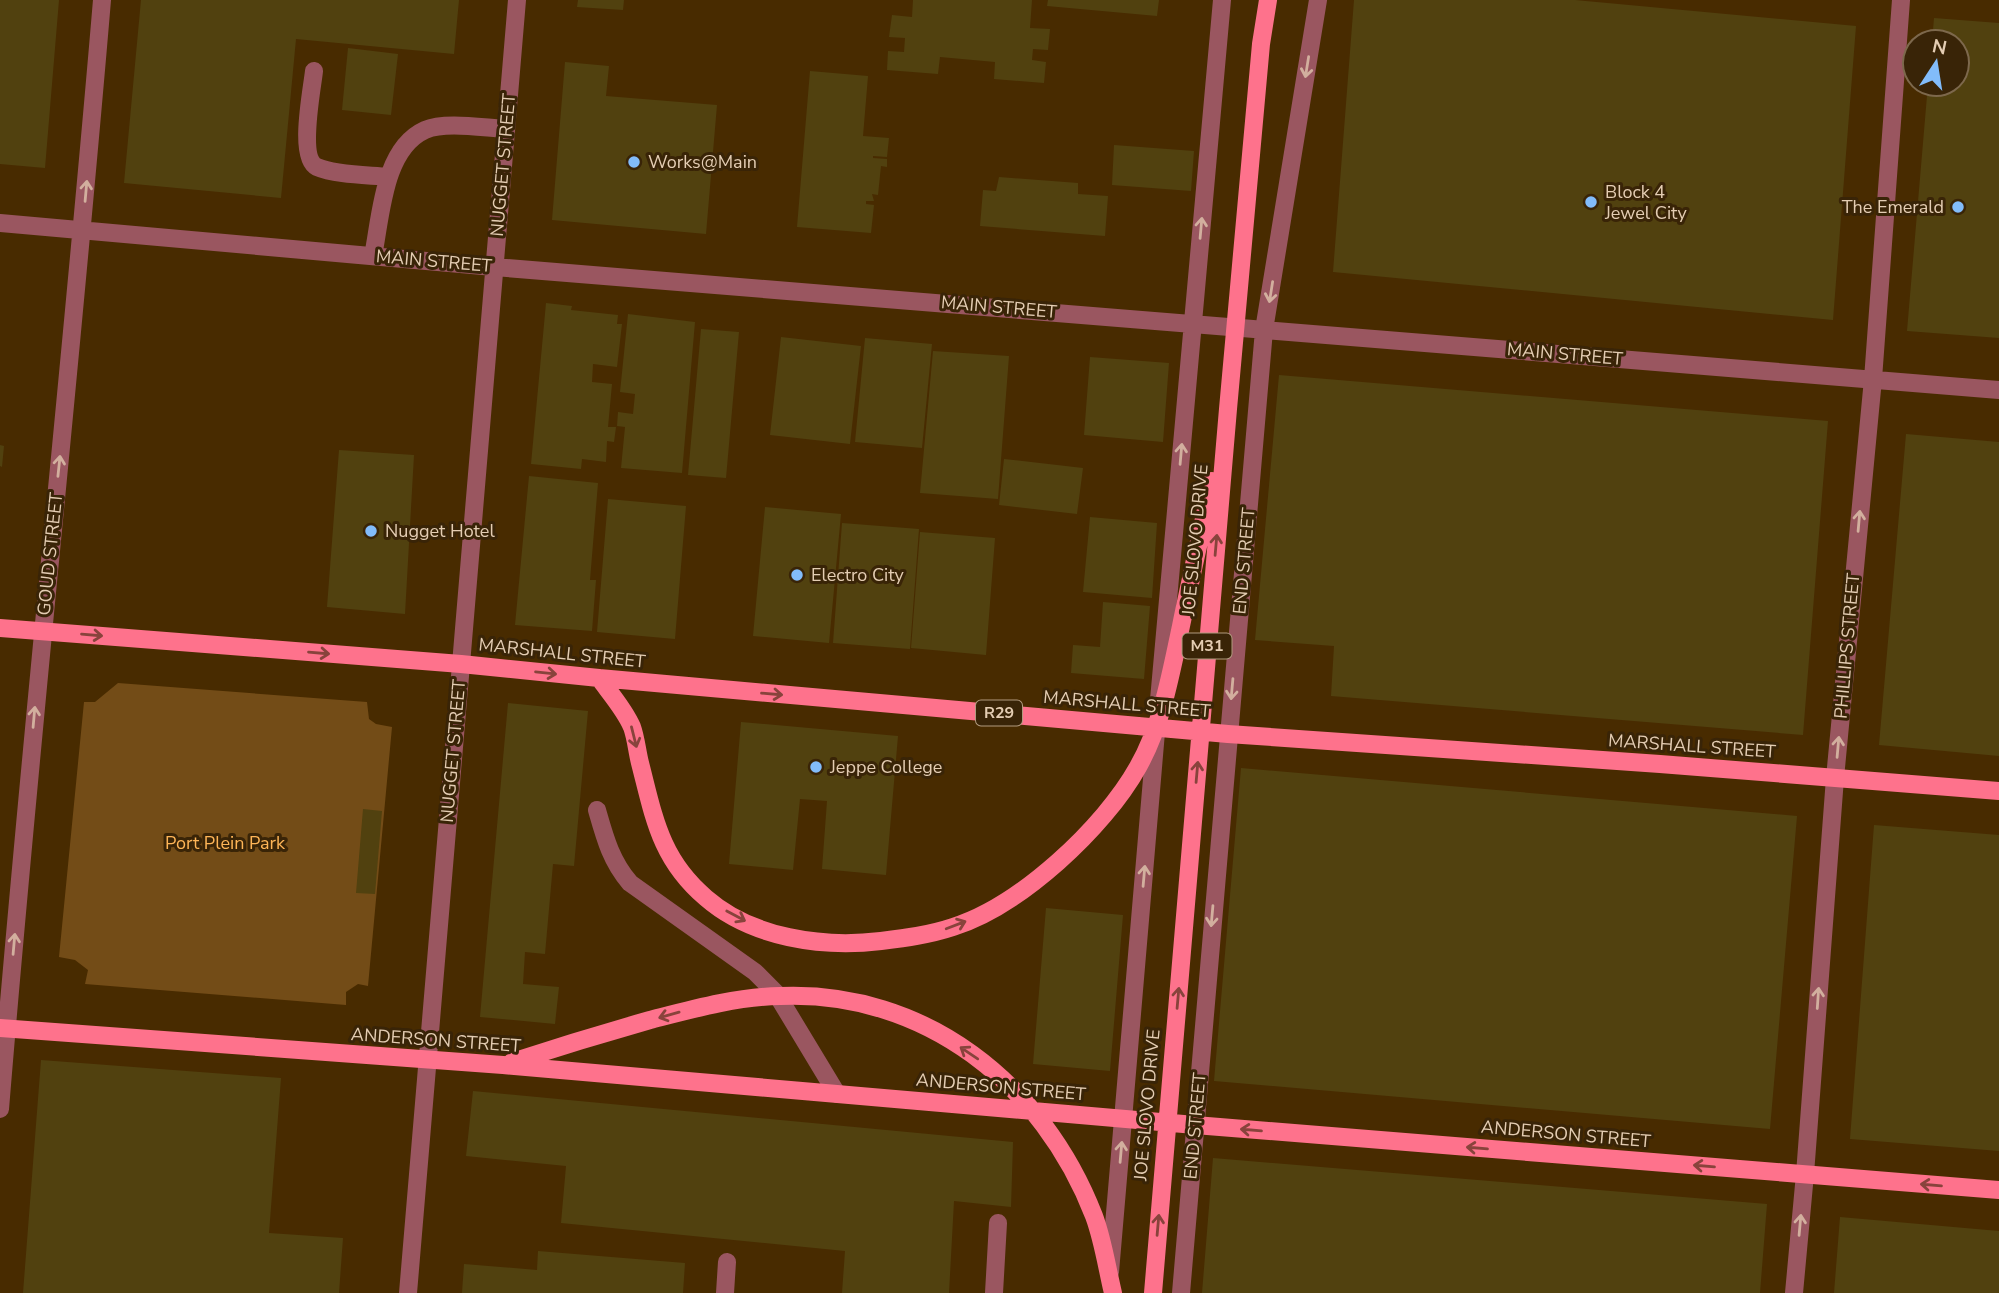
<svg xmlns="http://www.w3.org/2000/svg" width="1999" height="1293" viewBox="0 0 1999 1293" font-family="'Nunito Sans',sans-serif">
<rect width="100%" height="100%" fill="#482b00"/>
<path fill="#734c17" d="M118,683L367,702L369,719L376,724L392,727L368,986L358,984L346,992V1005L85,984L88,970L75,960L59,957L84,702H95Z"/>
<path fill="#51410f" d="M0,0H59L45,168L0,164Z
M141,0H459L454,54L296,39L281,198L124,183Z
M578,0H624L623,10L577,7Z
M913,0H1032L1030,28L1050,29L1048,50L1033,49L1032,60L1046,62L1044,83L994,79L995,62L940,57L938,74L887,70L888,51L904,52L905,38L889,37L892,15L912,17Z
M1048,0H1159L1157,16L1047,6Z
M1354,0H1575L1856,26L1833,320L1333,272Z
M1934,18L1999,23V338L1907,331L1928,84H1957V42H1932Z
M348,48L398,54L391,115L342,110Z
M565,62L609,66L606,96L717,105L706,234L552,220Z
M810,71L868,76L863,136L889,138L887,157L873,156V158L887,159V167L881,166L878,195L872,194L874,201H866V204L874,205L871,233L797,227Z
M1114,145L1194,151L1191,191L1112,185Z
M999,177L1078,183V194L1108,196L1105,236L980,226L983,190L996,191Z
M546,303L572,306L571,310L618,315L617,324H622L617,367L593,364L592,382L612,384L608,427H616L614,442L607,441L606,462L582,459L581,469L531,464Z
M628,314L695,322L682,473L621,468L625,427L617,426L618,412L633,414L635,394L620,392Z
M701,329L739,332L726,478L688,475Z
M781,337L861,346L850,444L770,435Z
M865,338L932,344L922,448L855,442Z
M933,351L1009,356L998,499L920,493Z
M1090,357L1169,363L1163,442L1084,435Z
M1279,375L1828,421L1803,735L1331,696L1334,646L1255,640Z
M1906,434L1999,442V756L1879,745Z
M0,445L4,446L2,467L0,466Z
M339,450L414,455L405,614L327,607Z
M1004,459L1083,468L1077,514L999,505Z
M529,476L598,483L590,580H596L592,631L515,625Z
M608,499L686,506L675,639L597,632Z
M765,507L841,514L829,643L753,636Z
M1090,517L1157,523L1152,598L1083,592Z
M842,523L919,529L910,649L833,643Z
M920,532L995,538L986,655L911,648Z
M1103,602L1150,606L1144,679L1071,673L1073,645L1100,647Z
M508,703L588,711L574,866L553,864L545,954L525,952L523,984L559,987L555,1024L480,1017Z
M741,722L898,736L886,875L822,869L827,801L800,799L793,870L729,864Z
M1241,768L1797,816L1770,1129L1214,1081Z
M363,809L382,811L375,894L356,893Z
M1874,825L1999,835V1151L1850,1139Z
M1046,908L1123,915L1110,1071L1033,1064Z
M41,1060L281,1078L269,1233L343,1238L339,1293H23Z
M473,1091L1013,1142L1011,1207L954,1201L949,1293H842L845,1251L561,1223L566,1166L466,1156Z
M1213,1158L1767,1204L1760,1293H1202Z
M1840,1217L1999,1231V1293H1834Z
M538,1251L685,1263L683,1293H462L464,1264L537,1270Z"/>
<g fill="none" stroke-linecap="round" stroke-linejoin="round">
<path stroke="#9a5660" stroke-width="18" d="M314,71C312,90 298,158 317,167C335,175 368,175 388,177
M0,223L494,267L1999,390
M373,256C381,217 383,149 425,130C445,121 484,128 506,129
M1159,700L1222,0
M597,810C605,838 611,861 630,883L755,972L776,993L837,1094
M0,1109C30,739 71,370 102,0
M1110,1272L1156,732
M408,1293L517,0
M725,1293L727,1262
M994,1293L998,1223
M1181,1293L1264,330L1318,0
M1794,1293L1805,1174L1835,778L1873,379L1901,0"/>
<path stroke="#fe728c" stroke-width="18" d="M0,628L461,664L599,678L1228,734L1660,764L1999,791
M599,678C610,693 625,710 632,727C636,738 637,751 640,763C654,817 660,859 706,898C752,938 822,948 881,941C905,938 929,935 953,927C1020,906 1104,828 1138,767C1162,725 1171,673 1181,626C1191,577 1202,529 1212,481
M0,1028L503,1065L1195,1125L1999,1190
M512,1062C558,1047 604,1033 650,1020C693,1009 736,997 780,996C925,990 1043,1084 1094,1216C1103,1240 1107,1268 1113,1293
M1153,1293L1228,409L1261,44L1268,0"/>
</g>
<defs><path id="oneway-shaft" d="M-6 0H5M1.5-3L5.5 0L1.5 3" fill="none" stroke-width="1.6" stroke-linecap="round" stroke-linejoin="round" transform="scale(1.75)"/></defs>
<g stroke="#d2af9e">
<use href="#oneway-shaft" transform="translate(1307 67) rotate(99)"/>
<use href="#oneway-shaft" transform="translate(86 191) rotate(-85)"/>
<use href="#oneway-shaft" transform="translate(1201 228) rotate(-85)"/>
<use href="#oneway-shaft" transform="translate(1271 292) rotate(99)"/>
<use href="#oneway-shaft" transform="translate(1181 454) rotate(-85)"/>
<use href="#oneway-shaft" transform="translate(59 466) rotate(-84)"/>
<use href="#oneway-shaft" transform="translate(1859 521) rotate(-85)"/>
<use href="#oneway-shaft" transform="translate(1232 689) rotate(95)"/>
<use href="#oneway-shaft" transform="translate(34 717) rotate(-85)"/>
<use href="#oneway-shaft" transform="translate(1838 747) rotate(-85)"/>
<use href="#oneway-shaft" transform="translate(1144 876) rotate(-85)"/>
<use href="#oneway-shaft" transform="translate(1212 916) rotate(95)"/>
<use href="#oneway-shaft" transform="translate(14 944) rotate(-85)"/>
<use href="#oneway-shaft" transform="translate(1818 998) rotate(-86)"/>
<use href="#oneway-shaft" transform="translate(1121 1152) rotate(-85)"/>
<use href="#oneway-shaft" transform="translate(1800 1225) rotate(-85)"/>
</g>
<g stroke="#88433c">
<use href="#oneway-shaft" transform="translate(1216 545) rotate(-85)"/>
<use href="#oneway-shaft" transform="translate(92 635) rotate(5)"/>
<use href="#oneway-shaft" transform="translate(319 653) rotate(5)"/>
<use href="#oneway-shaft" transform="translate(546 673) rotate(6)"/>
<use href="#oneway-shaft" transform="translate(772 694) rotate(5)"/>
<use href="#oneway-shaft" transform="translate(634 737) rotate(76)"/>
<use href="#oneway-shaft" transform="translate(1197 772) rotate(-85)"/>
<use href="#oneway-shaft" transform="translate(736 916) rotate(28)"/>
<use href="#oneway-shaft" transform="translate(956 925) rotate(-21)"/>
<use href="#oneway-shaft" transform="translate(1178 998) rotate(-85)"/>
<use href="#oneway-shaft" transform="translate(669 1015) rotate(164)"/>
<use href="#oneway-shaft" transform="translate(969 1053) rotate(-146)"/>
<use href="#oneway-shaft" transform="translate(1251 1130) rotate(-175)"/>
<use href="#oneway-shaft" transform="translate(1477 1148) rotate(-175)"/>
<use href="#oneway-shaft" transform="translate(1704 1166) rotate(-175)"/>
<use href="#oneway-shaft" transform="translate(1931 1185) rotate(-175)"/>
<use href="#oneway-shaft" transform="translate(1158 1225) rotate(-85)"/>
</g>
<g fill="#82bcfa" stroke="#392407" stroke-width="2.5">
<circle cx="634" cy="162" r="7"/>
<circle cx="1591" cy="202" r="7"/>
<circle cx="1958" cy="207" r="7"/>
<circle cx="371" cy="531" r="7"/>
<circle cx="797" cy="575" r="7"/>
<circle cx="816" cy="767" r="7"/>
</g>
<g text-anchor="middle" dominant-baseline="central" stroke-width="6" stroke-linejoin="round" paint-order="stroke">
<g fill="#392407" stroke="#b19a7f" stroke-width="2">
<rect x="1182.5" y="633.5" width="49" height="25" rx="5"/>
<rect x="976" y="700.5" width="46" height="25" rx="5"/>
</g>
<g font-size="16" font-weight="bold" fill="#e4cdb3">
<text x="1207" y="646">M31</text>
<text x="999" y="713">R29</text>
</g>
<g font-size="18" fill="#e4cdb3" stroke="#392407" text-anchor="start">
<text x="648" y="162">Works@Main</text>
<text x="1605" y="192">Block 4<tspan x="1605" dy="21">Jewel City</tspan></text>
<text x="1944" y="207" text-anchor="end">The Emerald</text>
<text x="385" y="531">Nugget Hotel</text>
<text x="811" y="575">Electro City</text>
<text x="830" y="767">Jeppe College</text>
</g>
<g font-size="18" fill="#e4cdb3" stroke="#392407">
<text transform="translate(503 165) rotate(-85)">NUGGET STREET</text>
<text transform="translate(434 261) rotate(5)">MAIN STREET</text>
<text transform="translate(999 307) rotate(5)">MAIN STREET</text>
<text transform="translate(1565 354) rotate(5)">MAIN STREET</text>
<text transform="translate(1195 540) rotate(-85)">JOE SLOVO DRIVE</text>
<text transform="translate(50 554) rotate(-84)">GOUD STREET</text>
<text transform="translate(1244 561) rotate(-85)">END STREET</text>
<text transform="translate(1847 646) rotate(-85)">PHILLIPS STREET</text>
<text transform="translate(562 653) rotate(6)">MARSHALL STREET</text>
<text transform="translate(1127 704) rotate(5)">MARSHALL STREET</text>
<text transform="translate(1692 746) rotate(4)">MARSHALL STREET</text>
<text transform="translate(453 751) rotate(-85)">NUGGET STREET</text>
<text transform="translate(436 1040) rotate(4)">ANDERSON STREET</text>
<text transform="translate(1001 1087) rotate(5)">ANDERSON STREET</text>
<text transform="translate(1147 1105) rotate(-85)">JOE SLOVO DRIVE</text>
<text transform="translate(1195 1126) rotate(-85)">END STREET</text>
<text transform="translate(1566 1134) rotate(5)">ANDERSON STREET</text>
</g>
<g font-size="18" fill="#feb557" stroke="#392407">
<text x="225" y="843">Port Plein Park</text>
</g>
</g>
<g transform="translate(1936 63) rotate(12)"><circle r="33" fill="#392407" stroke="#7d684c" stroke-width="2"/>
<path d="M0-5L12 26L0 18L-12 26Z" fill="#82bcfa"/>
<text y="-10" font-size="19" font-weight="bold" text-anchor="middle" fill="#e4cdb3">N</text>
</g>
</svg>
